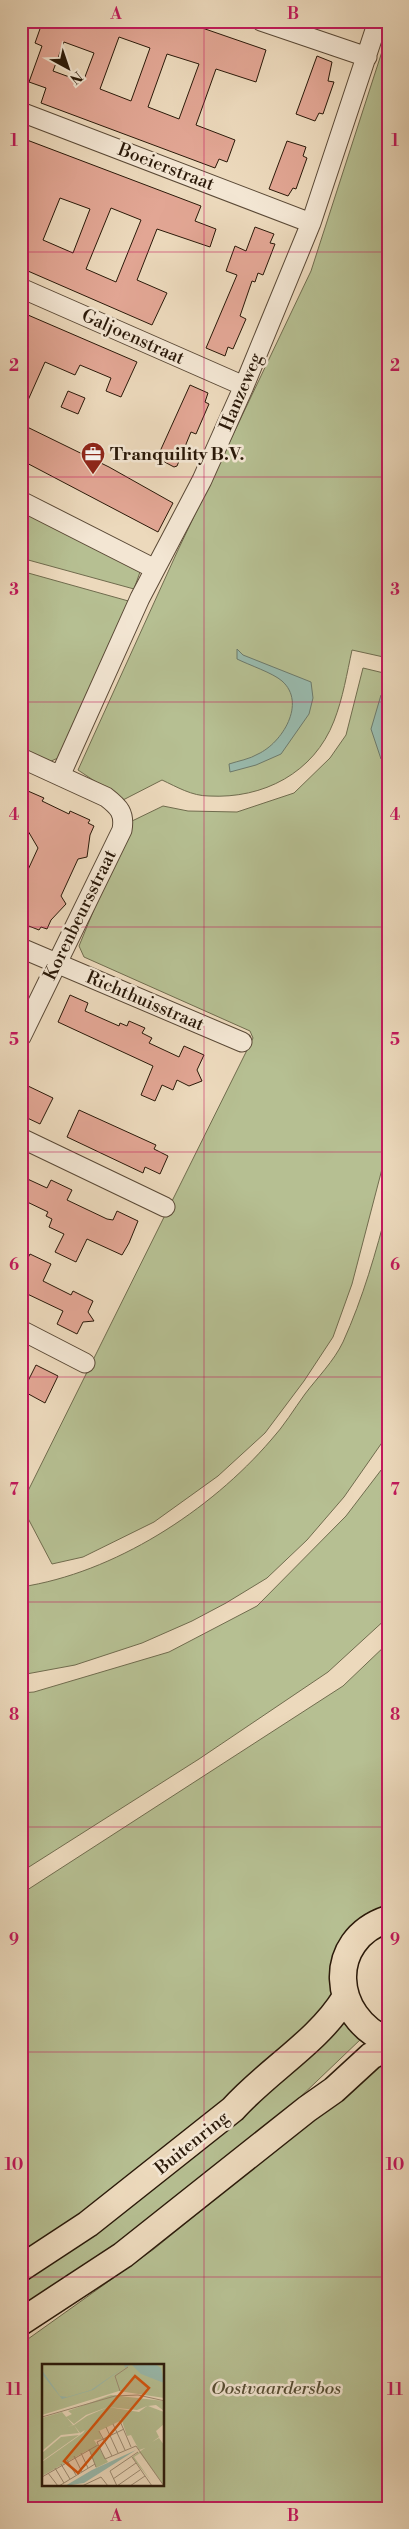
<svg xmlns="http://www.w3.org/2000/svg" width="409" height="2529" viewBox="0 0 409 2529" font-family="'Libre Bodoni',serif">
<rect width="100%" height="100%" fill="#ecd9bc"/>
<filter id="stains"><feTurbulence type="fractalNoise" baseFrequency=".004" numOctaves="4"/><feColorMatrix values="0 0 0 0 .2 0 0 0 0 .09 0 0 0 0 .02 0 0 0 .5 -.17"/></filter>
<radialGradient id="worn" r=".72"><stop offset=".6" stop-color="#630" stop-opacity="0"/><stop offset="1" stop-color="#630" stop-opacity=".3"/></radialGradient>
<path fill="#b6bf92" stroke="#706c4e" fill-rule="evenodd" d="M388,33V658L352,650C347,673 343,698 334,721C314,773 263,799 209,796C192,796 177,787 162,780L123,800L78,770L178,550L311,271Z
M21,511L140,572L134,589L21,558Z
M21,571L132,602L58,758L49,762L21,749Z
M363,668L388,674V1146L352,1284L333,1337L304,1381L265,1433L218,1476L154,1522L83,1557L52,1564L21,1505L253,1038L250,1031L84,957L79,946L130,822L163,806L188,811L237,812L294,793L330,758L346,735Z
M388,1206V1434L344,1497L307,1540L267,1578L226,1603L192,1621L142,1643L75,1665L21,1675V1587C114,1573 210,1511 271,1440C284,1426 294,1409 305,1394C317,1378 334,1361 343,1342C363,1298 376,1252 388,1206Z
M388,1461V1617L328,1672L199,1759L21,1872V1693L34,1692L169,1652L257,1606L346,1516Z
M388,1643V1910L333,1986L328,2007L291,2046L83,2212L21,2256V1894L343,1686Z
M343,2023L362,2038L295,2102L112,2248L21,2312V2285L111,2220L283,2070Z
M388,2059V2508H21V2344L154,2249ZM44,2365H164V2485H44Z"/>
<path fill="#99baad" stroke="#6d7a6b" d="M237,649L243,655L311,682L313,698L309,714L281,754L256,765L230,772L229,764C238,761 250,759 258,754C282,743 307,703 282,681C273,673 249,665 237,659Z
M381,695L388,697V750L381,759L371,729Z"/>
<path fill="#e2a694" stroke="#2a1909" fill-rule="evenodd" d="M47,21H182L266,50L256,82L216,69L196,125L235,140L227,162L219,159L215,168L41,103L46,88L29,82L42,46L35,43L41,26L46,28ZM119,37L150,48L131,101L100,89ZM64,42L94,53L83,82L53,71ZM167,54L199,64L179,119L148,107Z
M317,56L332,62L328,81L334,82L323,114L319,113L315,121L296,114Z
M27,140L201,206L195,221L216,229L210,247L157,229L137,280L167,293L152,325L21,268V155ZM60,198L90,209L73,253L43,240ZM111,208L141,220L116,282L86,269Z
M287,141L306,147L303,156L307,158L296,189L293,188L288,196L269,189Z
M255,227L274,234L270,243L275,244L263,275L258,273L255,282L252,281L240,316L246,319L233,349L228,347L225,356L206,348L237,275L226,271L235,246L246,251Z
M21,312L137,362L121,397L106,391L111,378L80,365L75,375L45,362L21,416Z
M190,385L208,393L205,402L209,404L196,434L191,432L177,466L174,467L157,458Z
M68,391L85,398L78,414L61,407Z
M21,424L109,467L173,503L158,532L21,460Z
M21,788L44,798L42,801L69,814L70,811L90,820L88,823L94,826L90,835L87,857L78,859L61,896L66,904L51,920L47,929L41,927L39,930L21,923V885L38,848L21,819Z
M70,995L88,1003L85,1011L119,1026L120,1023L127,1026L129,1021L145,1028L142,1033L152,1038L149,1043L179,1057L184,1046L204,1055L197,1070L202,1081L189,1086L177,1080L173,1090L162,1085L155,1101L141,1095L153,1066L58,1022Z
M28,1086L53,1098L40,1124L21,1115V1100Z
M79,1110L156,1145L154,1149L168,1156L160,1174L145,1167L143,1173L67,1137Z
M21,1176L47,1188L51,1180L72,1190L67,1200L107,1219L113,1220L117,1211L138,1221L129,1243L122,1255L87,1239L76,1262L55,1252L64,1234L49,1227L52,1219L46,1216L48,1212L21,1199Z
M30,1254L51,1264L43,1281L71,1295L73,1291L93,1301L88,1312L94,1321L83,1322L77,1334L57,1324L63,1311L21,1291V1271Z
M36,1365L58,1376L45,1403L23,1391Z"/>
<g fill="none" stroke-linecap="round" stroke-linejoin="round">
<defs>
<path id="minor" d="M261,21L367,57
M21,112L311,223
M21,288L244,386
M21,501L155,569
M21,758L106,797C119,807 125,813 122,830L21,1037
M60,776L140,598L202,480L244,386L311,223L378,21
M21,948L242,1042
M21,1138L165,1207
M21,1330L85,1363"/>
<path id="highway" d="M388,1919C325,1940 331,2017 388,2041
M21,2268L88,2224L233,2109C268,2070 318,2042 345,1998
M21,2322L123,2255L307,2109L334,2090L371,2056L388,2047"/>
</defs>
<use href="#minor" stroke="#5a4936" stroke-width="21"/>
<use href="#highway" stroke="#2a1909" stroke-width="29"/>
<use href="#minor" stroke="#f3e6d3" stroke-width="19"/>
<use href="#highway" stroke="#ecd9bc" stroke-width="26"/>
</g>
<path fill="none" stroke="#c2185b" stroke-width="1" stroke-opacity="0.55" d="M204,21V2508M21,252H388M21,477H388M21,702H388M21,927H388M21,1152H388M21,1377H388M21,1602H388M21,1827H388M21,2052H388M21,2277H388"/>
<defs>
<symbol id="office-pin" viewBox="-11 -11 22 30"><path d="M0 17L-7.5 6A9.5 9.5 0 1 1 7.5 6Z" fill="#8f2418" stroke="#f3e6d3"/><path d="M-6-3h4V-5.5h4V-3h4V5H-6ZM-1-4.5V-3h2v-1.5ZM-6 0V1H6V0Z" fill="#fff"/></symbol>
</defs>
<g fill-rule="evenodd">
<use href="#office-pin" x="79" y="440" width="28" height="38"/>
</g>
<g text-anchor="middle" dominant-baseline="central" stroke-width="5" stroke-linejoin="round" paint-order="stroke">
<g font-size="18" fill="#2a1909" stroke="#f3e6d3">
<text transform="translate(166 167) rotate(21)">Boeierstraat</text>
<text transform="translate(133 337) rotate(24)">Galjoenstraat</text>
<text transform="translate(241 392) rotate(-67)">Hanzeweg</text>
<text transform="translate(80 915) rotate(-64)">Korenbeursstraat</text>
<text transform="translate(145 1001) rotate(23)">Richthuisstraat</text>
<text transform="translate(192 2143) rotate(-39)">Buitenring</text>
</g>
<g font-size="18" font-weight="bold" fill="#2a1909" stroke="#f3e6d3" text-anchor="start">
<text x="110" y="454">Tranquility B.V.</text>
</g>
<g font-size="18" font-style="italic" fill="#544b32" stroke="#f3e6d3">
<text x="276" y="2388">Oostvaardersbos</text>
</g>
</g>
<g transform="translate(42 2364)">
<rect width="122" height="122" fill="#ecd9bc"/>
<path d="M0,0H122V34L77,27L0,51ZM69,31L122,37V47L114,41L106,42L122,48V60L114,67L117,73L110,78L117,74L122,81V122L98,89L92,93L109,117L90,93L103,84L97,86L89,71L85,72L79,54L78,57L57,67L60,75L52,76L55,81L0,112V98L41,69L43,66L38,69L32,61L45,52L66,43L97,48L105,42L95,46L66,43L44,51L32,60L24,53L30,50L26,47L66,32L0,52ZM20,48L31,61L25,63L32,61L37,69L19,71L0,87V54ZM37,71L0,97V89L19,73ZM55,81L66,98L54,104L47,85Z" fill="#b6bf92"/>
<path d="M82,0H113L119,4L122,19L99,10L89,0L83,4ZM81,4L51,26L20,35L0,10V6L18,32L25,33L49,26ZM94,86L42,119L23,122L50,106Z" fill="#99baad"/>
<path fill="none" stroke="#9e8c74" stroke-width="1" d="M78,27L73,12L86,3M0,53L73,32L96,31L123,37M78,57L89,83M71,60L83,86M64,63L76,89M82,65L55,78L63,95L94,82L122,122M57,67L70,92M47,85L54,103M39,89L46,104M32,92L40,108M90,93L110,122M25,96L34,111M19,100L28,115M13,104L22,119M6,109L16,122M0,113L56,81M71,115L94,99M17,122L53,100M40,122L59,113L66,122M75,122L68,107L96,88M75,122L98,106M88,122L103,112"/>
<path fill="#d5530c" fill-opacity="0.15" stroke="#d5530c" stroke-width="2.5" d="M93,12L107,24L36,109L22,97Z"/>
<rect width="122" height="122" fill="none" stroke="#2a1909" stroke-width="2.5"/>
</g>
<rect width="409" height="2529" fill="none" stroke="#ecd9bc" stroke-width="55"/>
<g transform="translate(68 68) rotate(140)" stroke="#f3e6d3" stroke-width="4" paint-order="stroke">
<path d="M0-4L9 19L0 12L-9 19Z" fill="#2a1909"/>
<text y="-8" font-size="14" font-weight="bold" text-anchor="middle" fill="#2a1909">N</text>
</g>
<rect x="28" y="28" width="354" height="2474" fill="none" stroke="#c2185b" stroke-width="2"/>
<g font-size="16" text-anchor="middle" font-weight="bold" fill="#c2185b">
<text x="116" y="19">A</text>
<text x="293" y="19">B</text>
<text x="14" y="146">1</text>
<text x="395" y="146">1</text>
<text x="14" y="371">2</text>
<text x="395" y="371">2</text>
<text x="14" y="595">3</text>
<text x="395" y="595">3</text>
<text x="14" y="820">4</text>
<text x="395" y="820">4</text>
<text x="14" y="1045">5</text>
<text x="395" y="1045">5</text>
<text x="14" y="1270">6</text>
<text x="395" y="1270">6</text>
<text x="14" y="1495">7</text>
<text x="395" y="1495">7</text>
<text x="14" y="1720">8</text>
<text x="395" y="1720">8</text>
<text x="14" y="1945">9</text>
<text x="395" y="1945">9</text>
<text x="14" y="2170">10</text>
<text x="395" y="2170">10</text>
<text x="14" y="2395">11</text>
<text x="395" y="2395">11</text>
<text x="116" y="2521">A</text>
<text x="293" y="2521">B</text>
</g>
<rect width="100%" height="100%" filter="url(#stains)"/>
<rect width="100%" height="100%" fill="url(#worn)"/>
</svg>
